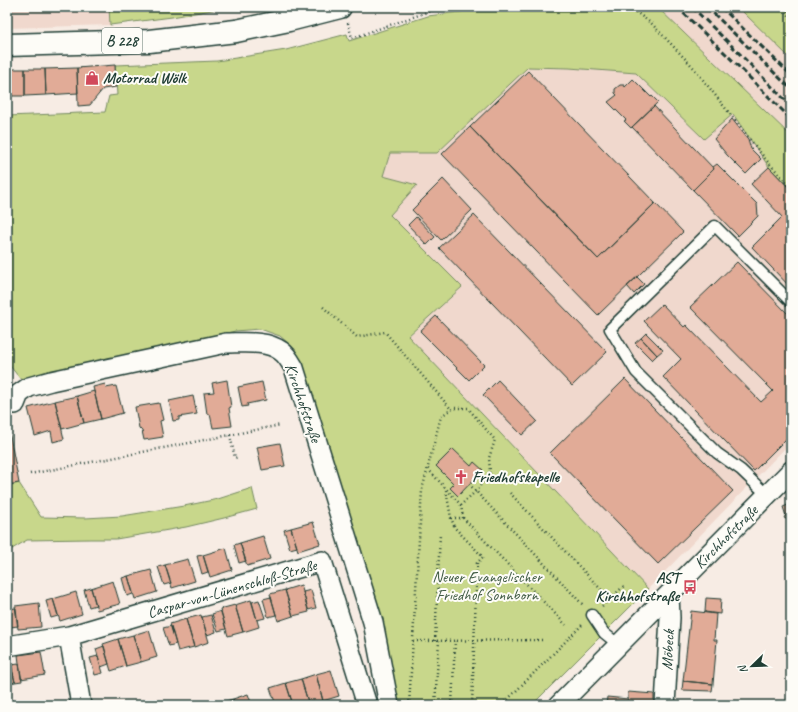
<svg xmlns="http://www.w3.org/2000/svg" width="798" height="712" viewBox="0 0 798 712" font-family="Caveat,sans-serif">
<rect width="100%" height="100%" fill="#f7ece4"/>
<filter id="ink" filterUnits="userSpaceOnUse"><feTurbulence type="fractalNoise" baseFrequency=".025" numOctaves="2"/><feDisplacementMap in="SourceGraphic" scale="8" xChannelSelector="R" yChannelSelector="G"/><feConvolveMatrix kernelMatrix="1 2 1 2 8 2 1 2 1" color-interpolation-filters="sRGB"/></filter>
<g filter="url(#ink)">
<path fill="#f0d8cd" d="M7,7H109L110,25L7,28Z
M657,7H737L744,13L791,59V136Z
M528,67L569,68L636,73L704,139L733,113L769,167L791,189V442L648,589L408,336L462,287L390,215L416,185L383,176L390,153H437Z"/>
<path fill="#c8d78b" stroke="#748a60" d="M109,7H229L172,17L110,25Z
M498,7H657L791,136V189L769,167L733,114L704,139L636,73L569,68L528,67L437,153H390L383,176L417,185L390,215L462,287L408,336L648,589L532,705H395L300,361L295,349L280,336L260,329L235,331L22,381L10,366L7,367V116L105,112L109,96L117,95L115,65L217,61L286,50L347,34L349,41L428,16Z
M737,7H791V59L744,13Z
M19,483L41,517L85,518L122,516L184,506L218,499L252,488L257,509L224,518L186,527L116,539H90L27,540L7,552V486Z"/>
<path fill="#e1ab97" stroke="#1f3d34" d="M115,65L116,87L103,89L90,105L78,106L77,68Z
M77,68L78,93L46,95L45,69Z
M7,69H25V96H7Z
M25,69H45L46,95L25,96Z
M528,71L655,203L598,259L470,127Z
M633,79L651,97L652,96L658,102L631,128L624,121L626,120L608,102L617,95L615,93V89L620,85H624L625,87Z
M654,106L714,169L693,190L632,127Z
M732,119L748,139L751,149L761,159L746,174L727,155L714,139Z
M470,127L598,259L655,203L683,232L598,315L442,154Z
M717,164L757,204L758,216L738,236L693,190L714,169L713,167Z
M769,167L791,190V288L752,247L782,217L751,184Z
M443,179L472,210L441,240L412,210Z
M474,215L607,352L572,386L439,248Z
M416,217L435,237L427,245L408,225Z
M737,262L791,317V435H790L754,471L663,377L681,359L644,321L662,304L684,327L686,325L761,402L773,391L690,307Z
M637,277L644,284L634,294L627,286Z
M436,316L484,365L469,380L420,331Z
M646,333L663,350L657,355L641,338Z
M641,338L657,355L652,360L635,343Z
M625,379L733,491L658,564L550,453Z
M227,380L231,407L229,408L232,426L213,428L210,414H207L204,393L214,392L212,383Z
M498,380L537,421L522,435L483,395Z
M262,382L266,400L247,404L248,406L242,407L238,387Z
M105,384L106,388L116,386L123,413L101,419L93,387Z
M94,391L101,419L84,423L77,396Z
M77,396L84,423L62,429L55,401Z
M193,396L197,414L179,417V420L173,421L169,401Z
M55,401L64,439L53,442L51,431L35,436L28,408Z
M159,403L163,420L160,421L163,437L144,440L142,431L139,428L135,407Z
M7,421L19,483L7,485Z
M280,443L285,466L262,470L257,447Z
M453,449L471,466L474,462L483,470L458,496L450,488L454,484L436,466Z
M791,502V527L788,518L785,519L784,517L786,516L783,507L788,505L787,504Z
M313,522L320,544L298,551L291,528Z
M291,528L297,547L290,549L284,530Z
M263,536L270,559L247,566L240,543Z
M240,543L246,561L239,563L234,545Z
M226,548L232,570L210,577L203,555Z
M203,555L208,572L202,574L197,556Z
M188,559L195,581L172,588L165,565Z
M165,565L171,583L164,585L158,567Z
M151,570L157,592L135,599L128,576Z
M128,576L133,594L127,596L122,578Z
M113,581L120,604L97,610L91,588Z
M301,585L309,612L293,616L285,590Z
M91,588L96,605L89,607L84,590Z
M285,590L293,616L278,621L270,594Z
M311,590L316,608L308,610L303,592Z
M76,592L82,614L60,621L53,599Z
M271,597L276,615L268,617L263,599Z
M706,598L721,599L720,614L705,612Z
M53,599L58,616L51,618L46,601Z
M251,600L259,627L243,632L235,605Z
M259,600L265,618L257,620L252,602Z
M39,603L41,627L18,629L15,606Z
M235,605L243,632L228,636L220,609Z
M16,608L18,626L10,627L8,609Z
M221,611L226,629L218,631L212,614Z
M691,611L716,614L714,640H717L713,684L683,681Z
M201,615L209,642L194,647L186,619Z
M211,615L216,632L207,635L202,617Z
M186,619L194,647L178,651L170,624Z
M171,626L176,644L169,646L163,628Z
M149,630L157,657L141,662L133,635Z
M133,635L141,662L126,666L118,639Z
M118,639L126,666L111,671L103,644Z
M104,646L109,664L101,667L96,649Z
M41,652L45,675L21,679L18,655Z
M98,656L103,673L95,675L90,658Z
M19,664L22,681L15,682L11,665Z
M11,665L15,682L7,684V666Z
M331,670L339,696L323,701L316,674Z
M316,674L323,701L309,705L301,679Z
M301,679L309,705H293L286,683Z
M683,681L713,684L712,691L682,690Z
M286,683L293,705H276L270,688Z
M628,692L654,694V705H628Z
M248,694L252,705H235L233,699Z
M607,697L628,699V705H606Z
M233,699L235,705H219L218,703Z"/>
<g fill="none" stroke-linecap="round" stroke-linejoin="round">
<defs>
<path id="lane" d="M767,495L741,470L717,453L636,372L610,329L715,226L791,302
M592,615L604,633L619,645"/>
<path id="street" d="M15,404L19,394L29,387L51,381L226,343C242,343 267,340 281,351C287,355 290,361 294,368L373,622L389,705
M7,646L69,636
M81,705L69,636L322,561L367,705
M559,705L791,471
M665,705L670,618L669,594"/>
<path id="primary" d="M7,45L149,41L236,31L289,20L340,7"/>
</defs>
<use href="#lane" stroke="#1f3d34" stroke-width="13"/>
<use href="#street" stroke="#1f3d34" stroke-width="22"/>
<use href="#primary" stroke="#1f3d34" stroke-width="25"/>
<path stroke="#1f3d34" stroke-width="2.5" stroke-dasharray="1 3" stroke-linecap="butt" d="M452,7L453,9L473,7
M620,7L636,12L652,24L693,67L767,161L791,187
M786,7L791,21
M348,23L352,38L442,7
M323,307L357,337L385,332L451,409
M230,435L235,458L238,457
M30,474L281,425
M469,484L584,606
M446,490L451,518L455,528L483,557L477,563L472,705
M510,493L610,599
M451,518H463L461,505
M463,518L566,625
M602,606L624,586
M413,641L542,640
M435,641L440,534
M409,705L422,490L441,416L454,408H468L495,440L489,458L490,472L476,491L461,505L427,468
M435,705L439,641
M452,705L455,641
M502,705L582,625"/>
<use href="#lane" stroke="#fdfcf7" stroke-width="10"/>
<use href="#street" stroke="#fdfcf7" stroke-width="19"/>
<use href="#primary" stroke="#fdfcf7" stroke-width="22"/>
<path stroke="#1f3d34" stroke-width="3" stroke-dasharray="6 3" stroke-linecap="butt" d="M677,7L727,55L791,119
M692,7L733,47L791,106
M707,7L791,89
M721,7L791,75"/>
</g>
</g>
<defs>
<symbol id="shop-bare" viewBox="-9 -9 18 18"><path d="M-5-2.5h2.3a2.7 3.5 0 0 1 5.4 0H5L5.5 6h-11ZM-1.5-2.5h3a1.5 2.3 0 0 0-3 0Z" fill="#d1495b" stroke="#fdfcf7" stroke-width="2.5" paint-order="stroke"/></symbol>
<symbol id="church-bare" viewBox="-9 -9 18 18"><path d="M-1.2-6h2.4v3.5h3.3v2.4h-3.3V6h-2.4V-.1h-3.3v-2.4h3.3Z" fill="#d1495b" stroke="#fdfcf7" stroke-width="2.5" paint-order="stroke"/></symbol>
<symbol id="bus-bare" viewBox="-9 -9 18 18"><path d="M-5-6H5V4H4V6H2V4H-2V6H-4V4H-5ZM-3.5-4V0h7V-4ZM-3.5 1.2v1.5H-2V1.2ZM2 1.2v1.5H3.5V1.2Z" fill="#d1495b" stroke="#fdfcf7" stroke-width="2.5" paint-order="stroke"/></symbol>
</defs>
<g fill-rule="evenodd">
<use href="#shop-bare" x="82" y="68" width="20" height="20"/>
<use href="#church-bare" x="451" y="467" width="20" height="20"/>
<use href="#bus-bare" x="680" y="577" width="20" height="20"/>
</g>
<g text-anchor="middle" dominant-baseline="central" stroke-width="4" stroke-linejoin="round" paint-order="stroke">
<rect fill="#fdfcf7" stroke="#62766e" stroke-width="1" x="102" y="28" width="40" height="26" rx="3"/>
<g font-size="15" font-weight="bold" fill="#1f3d34">
<text x="122" y="41">B 228</text>
</g>
<g font-size="16" font-weight="bold" fill="#1f3d34" stroke="#fdfcf7" text-anchor="start">
<text x="103" y="78">Motorrad Wölk</text>
<text x="472" y="477">Friedhofskapelle</text>
<text x="679" y="578" text-anchor="end">AST<tspan x="679" dy="18">Kirchhofstraße</tspan></text>
</g>
<g font-size="16" fill="#1f3d34" stroke="#fdfcf7">
<text transform="translate(303 403) rotate(71)">Kirchhofstraße</text>
<text transform="translate(726 537) rotate(-45)">Kirchhofstraße</text>
<text transform="translate(232 589) rotate(-16)">Caspar-von-Lünenschloß-Straße</text>
<text transform="translate(668 650) rotate(-87)">Möbeck</text>
</g>
<g font-size="16" fill="#415c45" stroke="#fdfcf7">
<text x="487" y="577">Neuer Evangelischer<tspan x="487" dy="18">Friedhof Sonnborn</tspan></text>
</g>
</g>
<rect width="798" height="712" fill="none" stroke="#fdfcf7" stroke-width="24"/>
<rect x="12" y="12" width="774" height="688" fill="none" stroke="#1f3d34" stroke-width="1.5" filter="url(#ink)"/>
<g transform="translate(752 666) rotate(247)" stroke="#fdfcf7" stroke-width="3" paint-order="stroke">
<path d="M0-3L7 15L0 10L-7 15Z" fill="#1f3d34"/>
<text y="-6" font-size="11" font-weight="bold" text-anchor="middle" fill="#1f3d34">N</text>
</g>
</svg>
